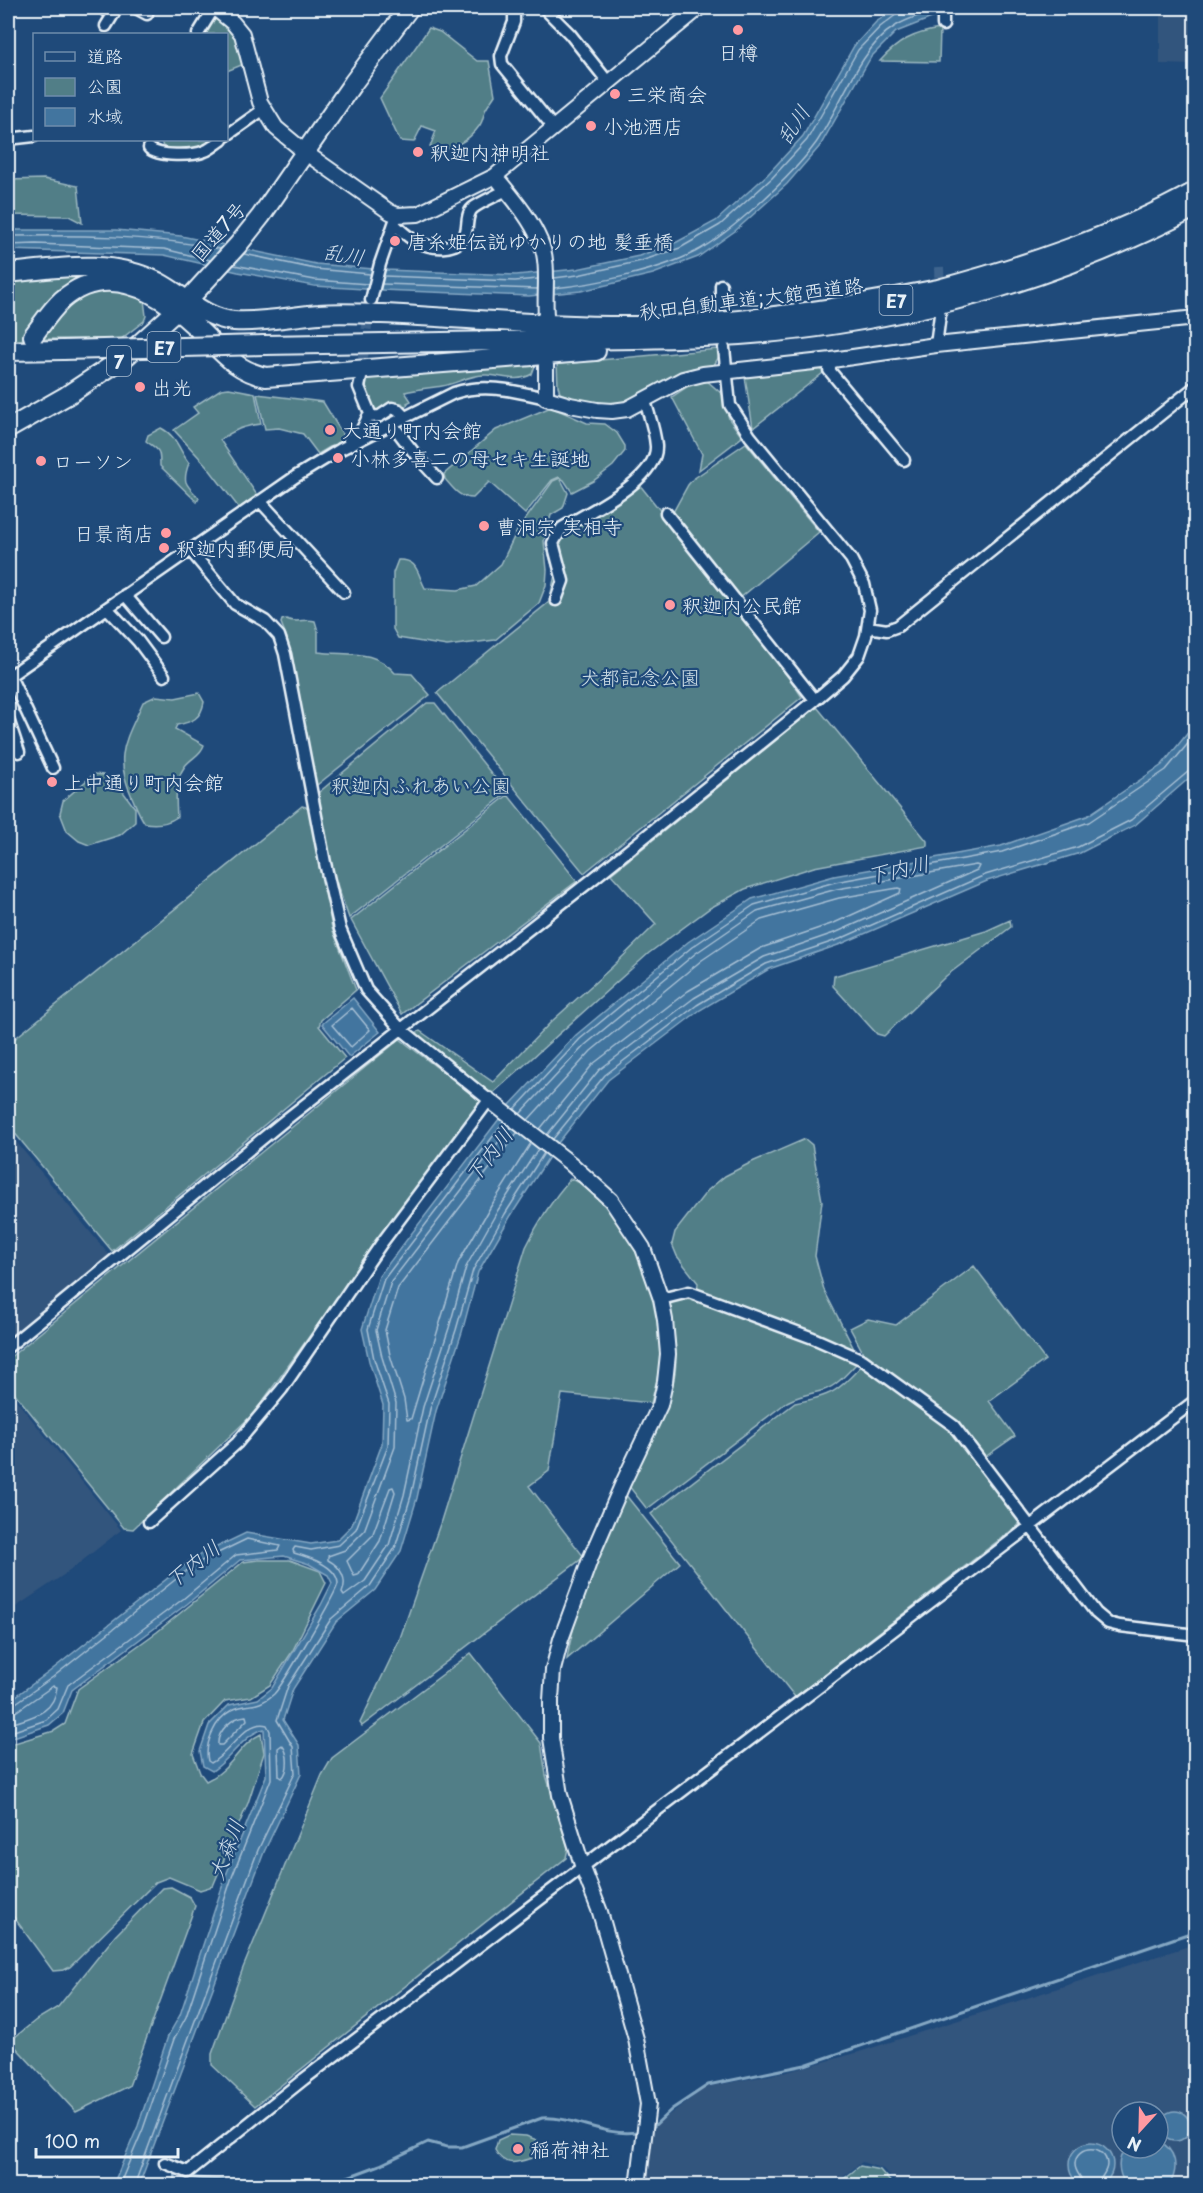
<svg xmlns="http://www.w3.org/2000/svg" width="1203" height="2193" viewBox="0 0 1203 2193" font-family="'Playpen Sans','Klee One',sans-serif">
<rect width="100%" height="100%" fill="#1f4a7a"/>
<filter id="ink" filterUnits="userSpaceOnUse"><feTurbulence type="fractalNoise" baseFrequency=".0167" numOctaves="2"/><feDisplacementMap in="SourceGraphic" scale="12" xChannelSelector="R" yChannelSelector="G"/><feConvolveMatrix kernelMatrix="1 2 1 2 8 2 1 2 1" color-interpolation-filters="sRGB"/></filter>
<g filter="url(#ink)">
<path fill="#33547d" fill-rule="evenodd" d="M1160,8H1195V65L1160,64Z
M8,1132L109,1255L8,1338Z
M8,1390L121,1530L68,1572L8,1612Z
M1195,1944V2185H898L883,2169L862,2162L833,2185L643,2186L649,2139L657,2124L706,2087L787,2072L856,2053ZM1122,2112H1158V2148H1122Z"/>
<path fill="#517e87" stroke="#9cb8c0" stroke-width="1.5" d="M219,19C235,29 239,47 244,64L227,71L226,34H201L210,20Z
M429,28L440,32L477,61H489L495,95C492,100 487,106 485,111C483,116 483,121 480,125C470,140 447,155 430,147L436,131L422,126L414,142L400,141L380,98Z
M940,29L939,62L880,61C898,41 913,33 940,29Z
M161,140H217L203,149L164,151Z
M44,179L78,186L82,223L69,216L8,215V180Z
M95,273C70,289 30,309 22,340H8V279Z
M99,291C116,291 129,292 144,300L146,316L144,321L121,339H42C59,313 67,300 99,291Z
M718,349L720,355L714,365L693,368L632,399L614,404H596L577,401L560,393L558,386L557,364Z
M536,363L532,374C517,383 503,376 487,375C469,374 458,384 442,386C430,388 418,389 405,392L411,401L407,403L408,404L405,407L402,403L392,402L378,412L375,411L365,388L366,378Z
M822,367L823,373L753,428L745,377Z
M705,379L723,395L729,419L742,437L699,470L702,454L672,397L693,383Z
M229,388L255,393L261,424C243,426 234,430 220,440L257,495L239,508L206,465L174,430L198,413L193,407L221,389Z
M257,394L323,402L345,438L318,454L303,434L279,428L265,429Z
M551,407L587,423L605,424L617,433L625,446V451L613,466L593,481L572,492L564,480L559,477L552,480L525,514L489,482L473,498C459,498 453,488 445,479L444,474L496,430Z
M161,428C177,436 179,450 189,463C182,482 185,484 199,498L197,502L160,466C160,448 159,451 146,441L148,435Z
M746,443L819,532L739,599L671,516L688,485L693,479Z
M560,478L568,493L563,508L551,515L544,541L547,570L546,585L539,603L495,640L447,646L398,638L393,629V573L398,560C418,559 417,573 425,588L458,590L476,586L501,564L517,531L553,481Z
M635,479L770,648L802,697L584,873L437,693L549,602L555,575L548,552L549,535L555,525L599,502Z
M286,619C297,624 305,618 315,621L318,631V652C348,656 373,648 395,673L412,674L430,695L317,785L313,780L287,638L281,623L282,620Z
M199,693L204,702C201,719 192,722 177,725L175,729L204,745C201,755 191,758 185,766C174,781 176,800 177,817C167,824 157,825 145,823C139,815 136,806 132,797C113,755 126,741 143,702L156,696L175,698Z
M427,703H435L507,793L349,918L332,870L318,793Z
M817,707L927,841V846L814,867L745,889L710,908L649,953L492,1094L415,1033L420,1031L493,1082L551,1022L611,968L656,924L611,874Z
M94,774L103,775L121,789L135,808V822L120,835L89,845L79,841L67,831L60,813L63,801Z
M508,795L577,881L402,1014L351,920Z
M302,806L310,808L332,928L356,990L321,1020L319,1026L345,1058L112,1251L8,1125V1044Z
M1010,920L1011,927L946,976L884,1036L877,1034L833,986L834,976L986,931Z
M400,1039L483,1103L367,1256L255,1412L133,1529L124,1528L8,1385V1359Z
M805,1139L812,1145L822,1201L815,1256L824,1290L854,1349L697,1291L698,1283L677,1256L672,1244L675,1232L707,1191L725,1176L752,1162Z
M570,1179C618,1192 658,1289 661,1335C663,1359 657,1380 651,1403L562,1394L549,1471L529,1486L584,1557L362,1726L360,1723L399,1641L440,1524L526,1247C538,1222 552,1200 570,1179Z
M974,1266L1045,1360L989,1401L1015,1436L985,1457L958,1425L866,1358L850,1328L868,1319L896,1325Z
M684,1298H691L858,1362C848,1372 837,1386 824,1390C811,1394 799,1395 787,1402L647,1509L628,1485C647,1451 669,1413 675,1373C678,1350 673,1327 669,1304Z
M863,1364L951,1430L1021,1523L795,1697L651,1514L795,1403C831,1396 838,1392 863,1364Z
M625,1494L680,1563L567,1659C576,1601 604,1547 625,1494Z
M258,1560H290L320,1571L326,1583L292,1652L270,1685L251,1697L225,1701L204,1723L193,1754L200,1773L206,1781C232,1770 239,1744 261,1734L264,1753L248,1803L213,1886L200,1890L169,1877L156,1882L70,1967L64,1970L53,1971L8,1909V1745L54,1731L65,1724L78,1689L157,1632L243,1562Z
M471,1653L541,1743L546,1775L568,1848L566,1858L255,2106L212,2065V2054L243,1968L322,1775L332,1758Z
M171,1887L190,1897L195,1906L129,2086L76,2112L10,2041L36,2020L58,2007L115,1936L162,1888Z
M509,2135L526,2136L537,2140L538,2147L535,2157C518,2162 505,2169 495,2150L498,2140Z
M860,2166L880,2170L893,2185H836Z"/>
<path fill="#42759f" stroke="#84a7c3" stroke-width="1.5" d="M897,8H965L929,19L896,32L871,57L820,146L787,184L735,231L698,257L653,274L581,291L529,296L381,290L314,286L238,272L164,255L8,250V230H116L181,236L316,264L385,270L516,275L577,269L639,256L677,242L716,221L768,174L803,136L854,46L876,22Z
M1195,724V773L1135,825L1080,853L987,881L841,944L769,969L700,1010L608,1080L558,1143L510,1217L478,1272L462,1332L436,1411L417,1498L401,1551L375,1590L336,1622L293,1689L283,1720L299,1745L301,1774L264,1852L139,2185H113L138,2126L168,2036L180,2015L226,1875L266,1776L264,1729C243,1735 231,1759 212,1771L203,1766L200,1751L209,1725L229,1705L258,1699L272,1688L321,1605L332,1583L328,1575L309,1564L284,1556L240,1560L187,1604L72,1690L63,1713L49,1725L8,1739V1702L49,1672L192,1559L246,1533L311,1544L337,1540L352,1525L382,1444L383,1405L369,1361L362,1329L379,1276L509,1106L576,1035L688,942L752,899L834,876L1001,846L1087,816L1162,765Z
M353,998L380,1032L349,1057L322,1024Z
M1160 2126a15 15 0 1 1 30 0a15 15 0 1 1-30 0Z
M1158,2141C1177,2149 1179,2170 1169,2185H1126C1118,2173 1116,2160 1126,2148H1158Z
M1069 2165a22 22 0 1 1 44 0a22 22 0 1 1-44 0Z"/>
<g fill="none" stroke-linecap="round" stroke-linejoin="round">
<path stroke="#a6bfd4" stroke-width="1.5" d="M8,236C79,235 149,235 220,249
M8,245L36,244L164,249L210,260
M244,254L315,269L370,274
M234,265L315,280L368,284
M384,276L515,281L538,279
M554,278L578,275L641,261L680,248L720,225L772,178L807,140L858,50L880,27L897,14L899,8
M382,284L538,289
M554,288C596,284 658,271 695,252C731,233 792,176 816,143C838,111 861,46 894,27C906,19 923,14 936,10
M352,1008L370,1030L351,1047L332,1025Z
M515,1109L580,1039L692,947L754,905L835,882L1002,852L1089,822L1166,770L1196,734
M520,1114L585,1045L696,953L757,911L837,889L976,865L979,866L977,870L837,932L764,957L694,998L599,1070L547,1135
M528,1120L591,1051L702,960L761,920L839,898L898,888L901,889L900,893L834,923L761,948L688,991L593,1064L540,1129
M510,1127L391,1282L376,1330L382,1357L396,1403L395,1447L364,1531L345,1550L328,1556V1560C341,1567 348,1579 342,1593L344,1596L365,1581L389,1545L404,1495L423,1407L449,1328L466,1267L498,1210L538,1149
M517,1133L398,1288L385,1330L390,1355L404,1399L407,1420L411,1419L458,1263L491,1206L531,1143
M553,1139L605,1075L697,1005L766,964L840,939L985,875L1078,847L1131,820L1189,771L1196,769
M393,1487L395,1492L380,1541L358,1575L354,1576L347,1561L372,1536L390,1488Z
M8,1706L13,1705L53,1677L195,1564L247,1539L280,1546L278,1550L236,1555L183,1599L68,1685L58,1709L46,1720L8,1733
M8,1714L17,1711L53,1686L57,1687C54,1715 30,1717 8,1725
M246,1716L247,1720L222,1745H218C217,1731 232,1717 246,1716Z
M282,1745C289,1753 289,1771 282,1778L279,1776L278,1748Z
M119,2186L143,2129L174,2039L186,2017L232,1877L271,1779L270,1731L267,1725C246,1718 229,1755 211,1763L208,1761C204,1744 215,1719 232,1710C248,1702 256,1710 274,1694C282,1686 338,1591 338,1583C336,1565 308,1557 294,1553L293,1550L295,1547L311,1550L339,1545L356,1529L388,1446L389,1404L374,1359L368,1329L384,1279L504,1122
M134,2186L258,1850L295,1773L293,1747L277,1720L288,1686L331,1619L370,1586L395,1548L411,1496L430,1409L456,1330L473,1270L505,1214L544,1153
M1084,2186C1083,2177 1075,2174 1075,2164C1076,2145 1106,2145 1107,2164C1107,2174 1099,2177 1098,2186"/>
<path stroke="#84a7c3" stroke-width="3" d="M652,2128L672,2109L708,2085L805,2065L1196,1931
M337,2181L380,2165L428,2142L447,2147H462L542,2118C574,2116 604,2137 637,2132
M172,2186L176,2174C199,2182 224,2176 247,2186"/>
<path stroke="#3d638d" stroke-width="10" stroke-dasharray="10 5" stroke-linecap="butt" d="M939,267L940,294
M361,374L369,309"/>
<defs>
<path id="street" d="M102,8L113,14
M136,8L147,14
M514,8V22L501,56L502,64L553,127
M547,11L570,34L608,82
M943,25V8
M106,26L117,8
M198,34L214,8
M226,136L264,109
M8,139L34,136
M149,148C158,157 193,156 205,151C211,149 217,143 222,140
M394,224C401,230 408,238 416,241C431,249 457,252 465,234C469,226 465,215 473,208C482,201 496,196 506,190
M371,300L380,264L396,218
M721,304V285
M936,345L940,315
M832,360L829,370L904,460
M361,378L359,387L371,416
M392,424L415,454L437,478
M349,440L361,431L368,417L380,416L392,408L397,409L405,417
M260,501L344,592
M666,513L815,700
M125,595L161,637
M556,600L563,581L553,543L562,528C588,512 658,480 656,446C655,431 649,415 645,401
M107,608L138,641L164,676
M868,627L887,630L898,626L1196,386
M10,676L53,768
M8,677L295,477L341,449L454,393C485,383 515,391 546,398
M8,719L19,752
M661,1299L689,1292L813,1338L863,1360L954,1426L1096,1613L1108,1623L1120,1626L1196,1635
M8,1347L284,1121L589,882L815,700L843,676L859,656L866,636L870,610L864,584L851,559L750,436L730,405L724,348
M149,1522L237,1443L282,1389L381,1244L489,1100L400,1028L366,990L340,929L325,863L285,654L279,636L265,621L235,604L190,550
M165,2163L188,2172L304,2079L1196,1400"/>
<path id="secondary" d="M215,8L233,23L242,34L260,102L276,128L306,153L390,212L397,215L418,214L495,176L699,8
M495,176C511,196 530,217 540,241C550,263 544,292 546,315
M546,365V398L570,405L597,410L612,411L627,409L683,379L703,374L832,360L936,345L1196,318
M489,1100L570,1163L611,1200L643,1248L661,1299L665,1320L668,1354L665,1382L660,1405L623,1483L591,1557L561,1639L553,1670L551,1700V1738L560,1795L583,1868L600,1912L636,2039L648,2104L638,2186"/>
<path id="highway" d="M8,273C59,268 109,258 158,282C183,295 205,319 234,321C263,323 291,316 319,314C340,312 361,314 382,314C468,318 553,327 640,326C744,324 842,308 943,288
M931,291C1022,267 1113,237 1196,191
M33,336C42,324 51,310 62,300C108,260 160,293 196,327C220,349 233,370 266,377L596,351
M264,345C363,343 462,342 561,340C654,339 746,339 838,324C962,305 1084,266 1196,207
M8,351L63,350
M8,429L66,396L125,357L187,301L238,245L261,216L353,83L409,8"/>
</defs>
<use href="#street" stroke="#e8f1f8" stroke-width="15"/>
<use href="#secondary" stroke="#e8f1f8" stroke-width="18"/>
<use href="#highway" stroke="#e8f1f8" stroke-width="22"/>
<use href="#street" stroke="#1f4a7a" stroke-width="10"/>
<use href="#secondary" stroke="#1f4a7a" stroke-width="14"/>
<use href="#highway" stroke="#1f4a7a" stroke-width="18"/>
<defs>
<path id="highway-bridge" d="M63,350L264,345"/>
</defs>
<use href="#highway-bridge" stroke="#e8f1f8" stroke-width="22" stroke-linecap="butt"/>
<use href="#highway-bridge" stroke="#1f4a7a" stroke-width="18"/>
</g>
</g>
<g fill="#ff9aa2" stroke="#1f4a7a" stroke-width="2">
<circle cx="738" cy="30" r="6"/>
<circle cx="615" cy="94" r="6"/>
<circle cx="591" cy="126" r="6"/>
<circle cx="418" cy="152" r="6"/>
<circle cx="395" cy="241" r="6"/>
<circle cx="140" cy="387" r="6"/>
<circle cx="330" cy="430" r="6"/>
<circle cx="338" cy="458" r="6"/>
<circle cx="41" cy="461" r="6"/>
<circle cx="484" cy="526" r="6"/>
<circle cx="166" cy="533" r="6"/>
<circle cx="164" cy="548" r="6"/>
<circle cx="670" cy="605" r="6"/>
<circle cx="52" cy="782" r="6"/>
<circle cx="518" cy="2149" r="6"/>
</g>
<g text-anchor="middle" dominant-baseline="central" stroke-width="4.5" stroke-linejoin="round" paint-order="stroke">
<g fill="#1f4a7a" stroke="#acbfd2" stroke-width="1.5">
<rect x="879.5" y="285" width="33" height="30" rx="4.5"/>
<rect x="147.5" y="332" width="33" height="30" rx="4.5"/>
<rect x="107" y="346" width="24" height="30" rx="4.5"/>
</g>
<g font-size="18" font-weight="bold" fill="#e8f1f8">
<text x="896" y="300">E7</text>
<text x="164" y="347">E7</text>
<text x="119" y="361">7</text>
</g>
<g font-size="20" fill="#e8f1f8" stroke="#1f4a7a" text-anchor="start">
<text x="738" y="52" text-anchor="middle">日樽</text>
<text x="627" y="94">三栄商会</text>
<text x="603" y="126">小池酒店</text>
<text x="430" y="152">釈迦内神明社</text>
<text x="407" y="241">唐糸姫伝説ゆかりの地 髪垂橋</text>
<text x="152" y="387">出光</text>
<text x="342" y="430">大通り町内会館</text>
<text x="350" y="458">小林多喜二の母セキ生誕地</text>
<text x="53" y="461">ローソン</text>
<text x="496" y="526">曹洞宗 実相寺</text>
<text x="154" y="533" text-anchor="end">日景商店</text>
<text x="176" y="548">釈迦内郵便局</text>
<text x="682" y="605">釈迦内公民館</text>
<text x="64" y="782">上中通り町内会館</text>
<text x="530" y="2149">稲荷神社</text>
</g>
<g font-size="20" fill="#e8f1f8" stroke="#1f4a7a">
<text transform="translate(218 231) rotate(-49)">国道7号</text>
<text transform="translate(751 298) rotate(-7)">秋田自動車道;大館西道路</text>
</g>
<g font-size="20" fill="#d1e0e7" stroke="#1f4a7a">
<text x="640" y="677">犬都記念公園</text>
<text x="421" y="785">釈迦内ふれあい公園</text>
</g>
<g font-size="21" font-style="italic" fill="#cfdeeb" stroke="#1f4a7a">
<text transform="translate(792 124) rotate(-56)">乱川</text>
<text transform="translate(344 253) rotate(10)">乱川</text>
<text transform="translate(898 868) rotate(-12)">下内川</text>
<text transform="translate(488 1154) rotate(-52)">下内川</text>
<text transform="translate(192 1563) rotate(-38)">下内川</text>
<text transform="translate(225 1849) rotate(-69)">大森川</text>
</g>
</g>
<rect width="1203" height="2193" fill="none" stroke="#1f4a7a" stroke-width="30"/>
<rect x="15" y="15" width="1173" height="2163" fill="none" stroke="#e8f1f8" stroke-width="2" filter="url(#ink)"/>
<rect x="33" y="33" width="195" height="108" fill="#1f4a7a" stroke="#6f8dac" stroke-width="1.5"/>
<rect x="45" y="52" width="30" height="9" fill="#1f4a7a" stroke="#6f8dac" stroke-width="1.5"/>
<text x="87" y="63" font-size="18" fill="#e8f1f8">道路</text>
<rect x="45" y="78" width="30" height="18" fill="#517e87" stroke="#6f8dac" stroke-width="1.5"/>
<text x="87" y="93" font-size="18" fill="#e8f1f8">公園</text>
<rect x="45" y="108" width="30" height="18" fill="#42759f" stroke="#6f8dac" stroke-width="1.5"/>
<text x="87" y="123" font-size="18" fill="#e8f1f8">水域</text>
<g transform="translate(1140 2130) rotate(202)"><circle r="28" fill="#1f4a7a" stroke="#6f8dac" stroke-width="1.5"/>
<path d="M0-4.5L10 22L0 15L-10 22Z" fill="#ff9aa2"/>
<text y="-9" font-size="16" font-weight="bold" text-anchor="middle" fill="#e8f1f8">N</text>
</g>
<path d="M36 2148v9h142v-9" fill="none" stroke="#e8f1f8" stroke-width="3"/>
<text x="45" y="2148" font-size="18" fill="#e8f1f8" stroke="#1f4a7a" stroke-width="4.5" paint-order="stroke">100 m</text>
</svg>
